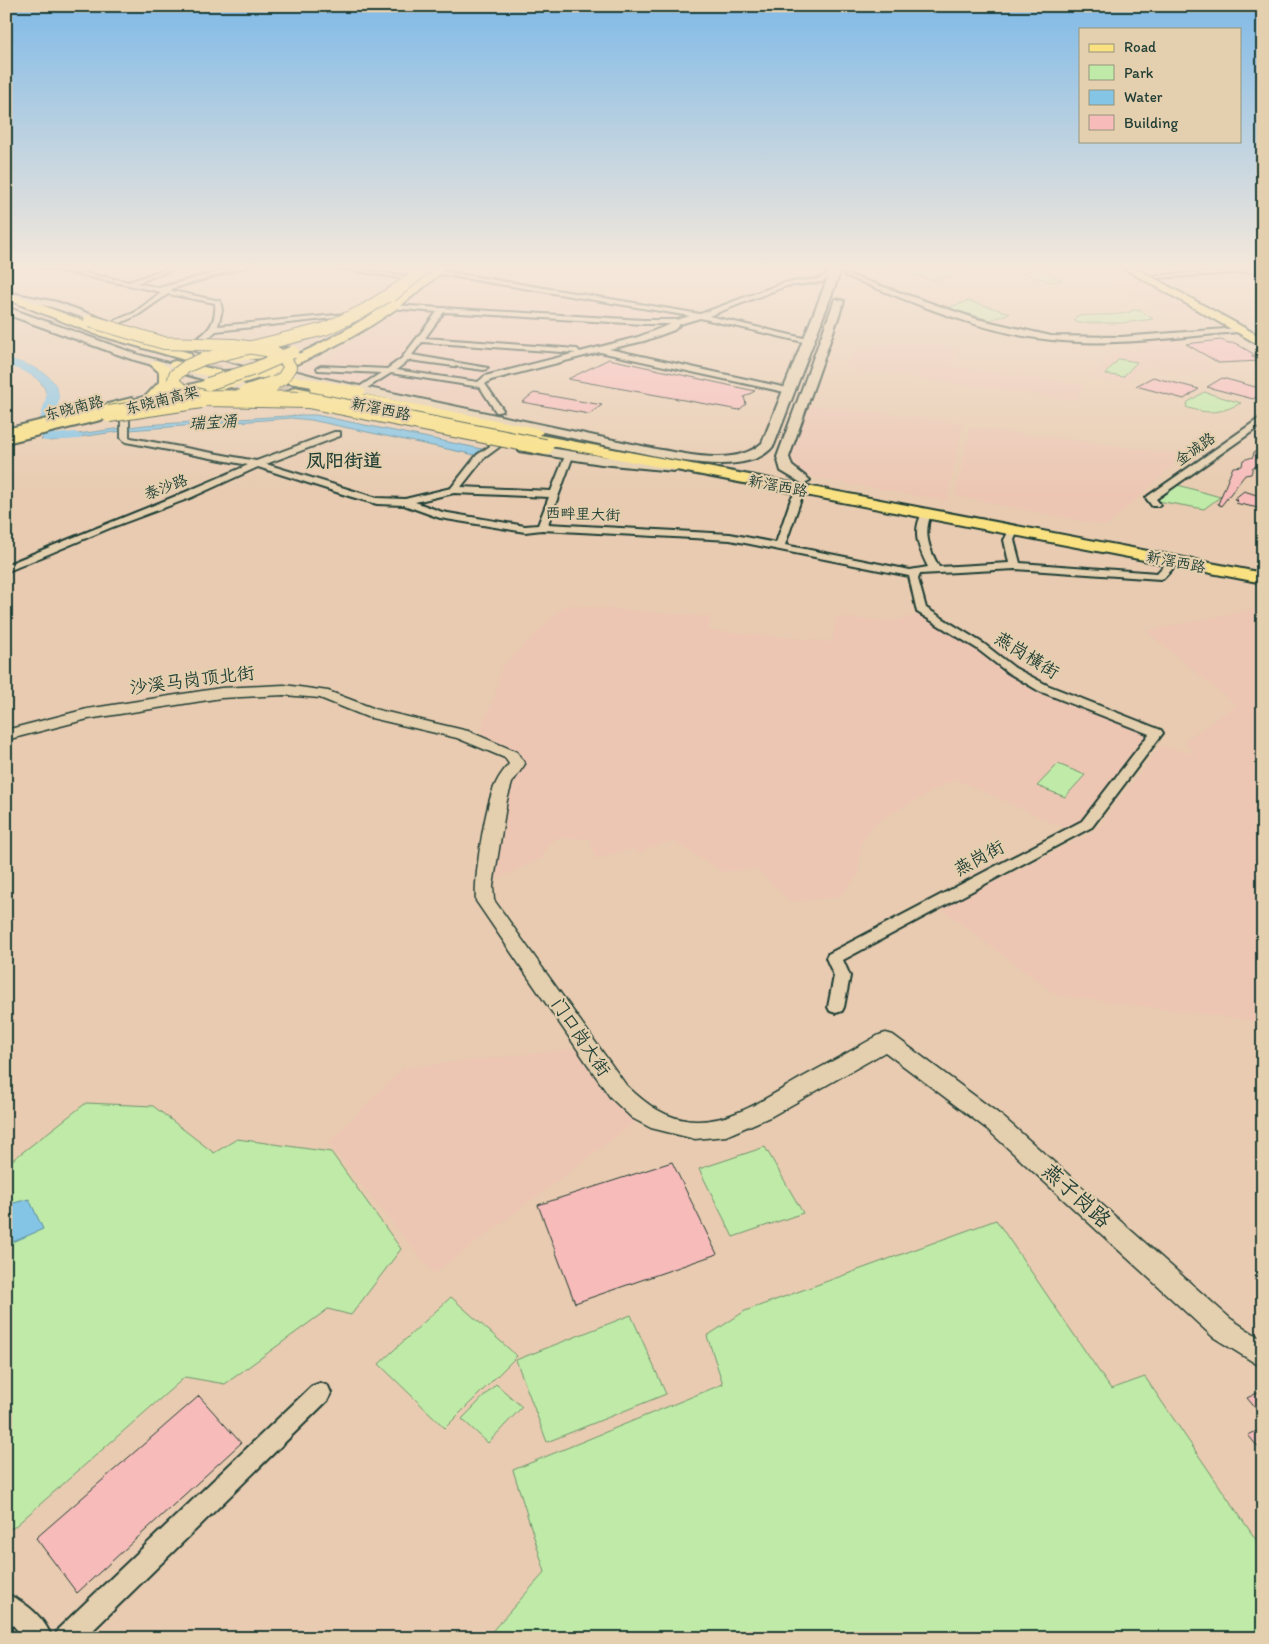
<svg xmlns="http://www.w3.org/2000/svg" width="1269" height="1644" viewBox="0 0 1269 1644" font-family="Itim,'LXGW WenKai TC',sans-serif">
<rect width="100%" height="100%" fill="#e8cbb0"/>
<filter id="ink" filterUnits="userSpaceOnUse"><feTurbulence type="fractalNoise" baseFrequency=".02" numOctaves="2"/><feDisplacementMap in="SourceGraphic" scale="10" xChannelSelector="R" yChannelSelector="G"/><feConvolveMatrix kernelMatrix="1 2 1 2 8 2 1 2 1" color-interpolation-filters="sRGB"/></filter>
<g filter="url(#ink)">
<path fill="#ecc6b3" d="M59,265H177L125,280Z
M1080,265H1112L1208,317L1177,319Z
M449,276L684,314L676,319L656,320L414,305Z
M401,310L648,325L647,335L493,372L477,383L491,409L324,378L310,370Z
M1173,337L1203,357L1211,368L1208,372L1146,366L1124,382L1091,378L1111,355L1122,350L1141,351L1135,341Z
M903,343L963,348L951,366L1085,385L1075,400L855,370L845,365L855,351L876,345Z
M808,405L963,423L947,501L812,477L795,467L791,455Z
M970,428L1047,437L1184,455L1107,526L955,496Z
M565,605L711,617L709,630L832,642L836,617L893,621L918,615L977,648L1003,671L1036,688L1040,694L1043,688L1157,733L1087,824L1071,831L955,779L875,823L862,841L858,875L839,897L791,902L756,869L723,872L672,841L646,849L640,853L631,849L595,859L590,839L556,838L541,854L545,857L492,881L502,816L515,774L526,762L482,735L483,723L495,696L501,668Z
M1263,607V1022L1056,995L941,909L1090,834L1102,823L1160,746L1195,754L1184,741L1236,705L1146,631Z
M581,1048L638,1120L434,1274L328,1143L403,1068Z"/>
<path fill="#bfeaa7" stroke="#6f946e" d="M883,265L977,267L933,280Z
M1039,268L1062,280L1052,282L1022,273Z
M968,301L1010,313L990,320L948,308Z
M1133,310L1141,311L1153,319L1123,323H1078L1074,320L1077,316C1090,314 1126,317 1133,310Z
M1119,359L1137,362L1123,377L1105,374Z
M1204,392L1241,403C1221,413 1208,415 1186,407L1188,402Z
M1178,485L1220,497L1204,509L1158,501L1160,495Z
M1058,764L1085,775L1065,797L1037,786Z
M86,1103L153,1106L214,1153L237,1139L331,1152L401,1249L351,1315L328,1309L225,1384L185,1377L13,1528H6V1165Z
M765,1147L803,1213L733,1237L699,1169Z
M996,1220L1111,1389L1145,1377L1263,1550V1638H486L545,1572L513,1470L723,1384L707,1336L745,1311Z
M451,1297L517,1356L445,1428L379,1364Z
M631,1315L666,1394L547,1442L516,1360Z
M496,1384L522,1407L488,1443L462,1419Z"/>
<path fill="#84c4e5" stroke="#5c8e9e" d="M6,359C25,364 53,370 58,393C59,400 54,410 52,417L42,419C44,413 47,405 47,399C47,378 22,369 6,364Z
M302,415H316L482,449L475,455L311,420L291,418L129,430L51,441L41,439L145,425Z
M29,1199L43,1229L6,1245V1205Z"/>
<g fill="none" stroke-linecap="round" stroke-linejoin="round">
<path fill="#84c4e5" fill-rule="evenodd" d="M6,358C26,363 59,373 59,398C59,404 56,408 55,414C53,420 55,427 55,434L75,432L82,436L80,439L44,441C25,408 80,388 6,365Z"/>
</g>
<path fill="#f7bbba" stroke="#1f3d34" d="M1221,340L1229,343H1235L1257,356H1251L1260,361L1219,363L1186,344Z
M609,359L755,391L744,397L746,404L739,410L568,379Z
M1153,377L1160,379L1199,389L1184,399L1136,386Z
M1222,378L1263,389V393L1253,399L1207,387Z
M534,393L602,405L589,414L522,402Z
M1263,451V466L1253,467L1251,474L1245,475L1221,506L1218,504L1233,467L1242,466L1243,460L1253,457L1254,452Z
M1244,491L1263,497V509L1235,503L1238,500L1234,499Z
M672,1162L717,1254L575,1303L538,1205Z
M1263,1390V1417L1247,1398Z
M199,1396L241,1443L77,1593L36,1538Z
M1263,1428V1453L1248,1435Z"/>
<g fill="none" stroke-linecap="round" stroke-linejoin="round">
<path stroke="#c0af97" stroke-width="12" stroke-dasharray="12 6" stroke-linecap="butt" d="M174,360L278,387"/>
<path stroke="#c0af97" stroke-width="16" stroke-dasharray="16 8" stroke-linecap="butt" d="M273,385L295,391"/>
<defs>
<path id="minor" d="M34,265H45L129,282L176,265H184L137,283L159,288L242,265H251L171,289L172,291L220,301L222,310L218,326L357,313L361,315L216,331L205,341L189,348H186V344C205,336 217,325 215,303L168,294L138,315L114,326L111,322L134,313L161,292Z
M318,265H333L411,277L408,279Z
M1263,267V271L1157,278L1154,276Z
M435,270L700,314L783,283L818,279L834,270L839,271L822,282L786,286L709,316L812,340V344L700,318L680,324L674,330L644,341L609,349L792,389V393H789L600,352L491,380L485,384L503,410L499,412H496L480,387L391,373L359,393L355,391L356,389L381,373L318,370L317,368L321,366L387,369L401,359L437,312L391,308L393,305L643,320H677L690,316L433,273ZM444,312L643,324H671L638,337L580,352L577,349L425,338ZM422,342L576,353L485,376L478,382L396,370L409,360L484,370L488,368L412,355Z
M846,274L977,319L1051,336L1121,337L1238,328L1242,330L1238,332C1176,337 1114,347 1052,340C981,333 912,302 846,276Z
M116,411H122L129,418V437L131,438L256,461L334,432H340V436L266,464L377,498L405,499L451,488L477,455L499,440L503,443L502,445L483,459L461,487L551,491L565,456L572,454L573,456L548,524L730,534L776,543L791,499L799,488L802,487L807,490L801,499L785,545L910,570L928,567C919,549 911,532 923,512L926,511L931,514C923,534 929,549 939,567L1009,563L1004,540L1010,529L1013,528L1018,531L1014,540L1020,563L1157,573L1170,559H1178V563L1164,578L1160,579L1015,569L920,574L918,579L926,608L984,644L1015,668L1047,685L1161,730L1163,733L1092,827L843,960L850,976L844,1007L842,1011L836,1013L830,1011L828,1007L834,976L826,958L828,954L1082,821L1149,734L1039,691L1007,672L976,648L917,612L909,576L730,540L542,530L525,532L440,518L404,505L377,504L352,497L258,467L190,498L110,528L6,572V565C87,531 168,501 248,465L126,442L121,438V419L115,413ZM454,493L549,497L538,525L525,526L442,512L415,502Z
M1260,418H1263V424L1156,499L1160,504L1158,506H1152L1146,498L1148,496Z
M320,1383L328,1386L331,1393L328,1400L85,1638H55L58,1629L312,1386Z
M6,1594C26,1602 44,1617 52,1638H24L12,1624L6,1620Z"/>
<path id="tertiary" d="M284,685L328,691L378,710L468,731L517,752L525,764L512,783L507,800L493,886L494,900L626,1085C646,1104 666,1120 696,1121C734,1122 769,1096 801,1078C827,1064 853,1050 879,1035L886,1033L893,1035L1003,1117L1231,1319L1263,1340V1368L1213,1337L987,1129L885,1052L772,1116L726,1136L695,1139L651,1128L632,1118L610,1097L476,901C474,877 485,804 496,783C499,776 504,770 509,764L505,758L457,738L367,717L320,698L284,695L221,698L88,719L6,740V730L87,709L221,688Z"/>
<path id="secondary" d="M833,265H843L774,445C752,475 688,462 656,456L317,384L217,358L168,342L173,339L317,377L656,449C688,454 735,467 762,443Z
M6,292L57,302L117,324L112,327L51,307L6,298Z
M835,299L844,301L789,457L792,466L810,480L803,484L781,471L777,457Z
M6,307L139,355L273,392L275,394L269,398L131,359L6,314Z
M524,444L601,456L674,463L681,467L674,471L601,464L519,451L518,448Z"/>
<path id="primary" d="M437,265H448C440,275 429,283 419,291C376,327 327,352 275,373L359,387L366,391L364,394L359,395L260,378L182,402L175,398L177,395L235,378L223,379L175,369L169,365L171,362L175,361L223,371L244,370L250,373L290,358C285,358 282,357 278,357C264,357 221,365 212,355L218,351L257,352L286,348L292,352V357C346,333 393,303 437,265Z
M1118,265H1130L1263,338V347Z
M156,360L169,367L172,378L166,391L152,401L145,397L159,382V372L150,364Z
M132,398L139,402L137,405L6,437V429Z"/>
<path id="trunk" d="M6,292L103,328L190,353L192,356L185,360L95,334L6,299Z
M208,380L215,384L213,387L139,407L138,411L6,443V434L112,409L113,405Z
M316,385L536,428L543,432L540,435L1263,573V583L520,440L513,436L516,433L338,397L337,402L332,403L290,394L288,391L295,387L310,390L311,386Z"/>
</defs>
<use href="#minor" stroke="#1f3d34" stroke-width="4"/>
<use href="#tertiary" stroke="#1f3d34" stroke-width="3"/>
<use href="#secondary" stroke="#1f3d34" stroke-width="4"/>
<use href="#primary" stroke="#1f3d34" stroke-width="4"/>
<use href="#trunk" stroke="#1f3d34" stroke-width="4"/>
<use href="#minor" fill="#e4cfae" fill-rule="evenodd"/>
<use href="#tertiary" fill="#e4cfae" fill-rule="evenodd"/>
<use href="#secondary" fill="#e4cfae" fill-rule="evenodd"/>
<use href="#primary" fill="#f9e181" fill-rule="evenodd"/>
<use href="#trunk" fill="#f9e181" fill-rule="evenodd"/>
<defs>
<path id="trunk-bridge-far1" d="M391,296L429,265
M90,321L164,343L234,345L272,351L284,358L290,367L283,378L268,387
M208,384L254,369L293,352
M175,387L173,385L175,375L187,366L203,359L325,329L365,310L403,286"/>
<path id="trunk-bridge" d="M173,385L184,393L204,398L308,400L545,447
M247,393L271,385
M109,414L201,400"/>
</defs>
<use href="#trunk-bridge-far1" stroke="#1f3d34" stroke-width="14" stroke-linecap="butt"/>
<use href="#trunk-bridge" stroke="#1f3d34" stroke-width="18" stroke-linecap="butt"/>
<use href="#trunk-bridge-far1" stroke="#f9e181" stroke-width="12"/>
<use href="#trunk-bridge" stroke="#f9e181" stroke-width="16"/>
</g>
</g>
<linearGradient id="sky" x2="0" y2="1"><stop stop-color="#80bae7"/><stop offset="0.54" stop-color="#f5e8db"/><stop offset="1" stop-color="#f5e8db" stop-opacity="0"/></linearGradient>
<rect width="1269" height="495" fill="url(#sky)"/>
<g text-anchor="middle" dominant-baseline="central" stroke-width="4.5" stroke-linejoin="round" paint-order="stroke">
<g font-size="15" fill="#1f3d34" stroke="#e4cfae">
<text transform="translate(162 400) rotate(-14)">东晓南高架</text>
<text transform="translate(74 408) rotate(-14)">东晓南路</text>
<text transform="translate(381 409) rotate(12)">新滘西路</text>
<text transform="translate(1195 449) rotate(-35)">金诚路</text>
<text transform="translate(778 486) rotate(11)">新滘西路</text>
<text transform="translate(166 487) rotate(-21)">泰沙路</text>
<text transform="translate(583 514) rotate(2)">西畔里大街</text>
<text transform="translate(1176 562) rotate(11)">新滘西路</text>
</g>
<g font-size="16" font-style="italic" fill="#24443d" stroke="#e4cfae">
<text transform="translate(213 422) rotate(-3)">瑞宝涌</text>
</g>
<g font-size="18" fill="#1f3d34" stroke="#e4cfae">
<text transform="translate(1027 655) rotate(32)">燕岗横街</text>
<text transform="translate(192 680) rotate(-7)">沙溪马岗顶北街</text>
<text transform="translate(979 858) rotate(-28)">燕岗街</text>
<text transform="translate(581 1037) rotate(56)">门口岗大街</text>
</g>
<g font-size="19" font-weight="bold" fill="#1f3d34" stroke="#e4cfae">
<text x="344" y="460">凤阳街道</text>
</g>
<g font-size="21" fill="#1f3d34" stroke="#e4cfae">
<text transform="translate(1077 1195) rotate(42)">燕子岗路</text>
</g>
</g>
<rect width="1269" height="1644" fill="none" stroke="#e4cfae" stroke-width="25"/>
<rect x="12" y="12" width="1244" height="1619" fill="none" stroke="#1f3d34" stroke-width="2" filter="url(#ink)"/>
<rect x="1079" y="28" width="162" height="115" fill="#e4cfae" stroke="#95957d"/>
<rect x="1089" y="44" width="25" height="8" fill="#f9e181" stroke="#95957d"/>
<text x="1124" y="52" font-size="15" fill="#1f3d34">Road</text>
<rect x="1089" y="65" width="25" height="15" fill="#bfeaa7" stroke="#95957d"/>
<text x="1124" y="78" font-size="15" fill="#1f3d34">Park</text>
<rect x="1089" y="90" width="25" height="15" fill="#84c4e5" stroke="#95957d"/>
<text x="1124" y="102" font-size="15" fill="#1f3d34">Water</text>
<rect x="1089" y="115" width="25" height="15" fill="#f7bbba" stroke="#95957d"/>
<text x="1124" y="128" font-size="15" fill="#1f3d34">Building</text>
</svg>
